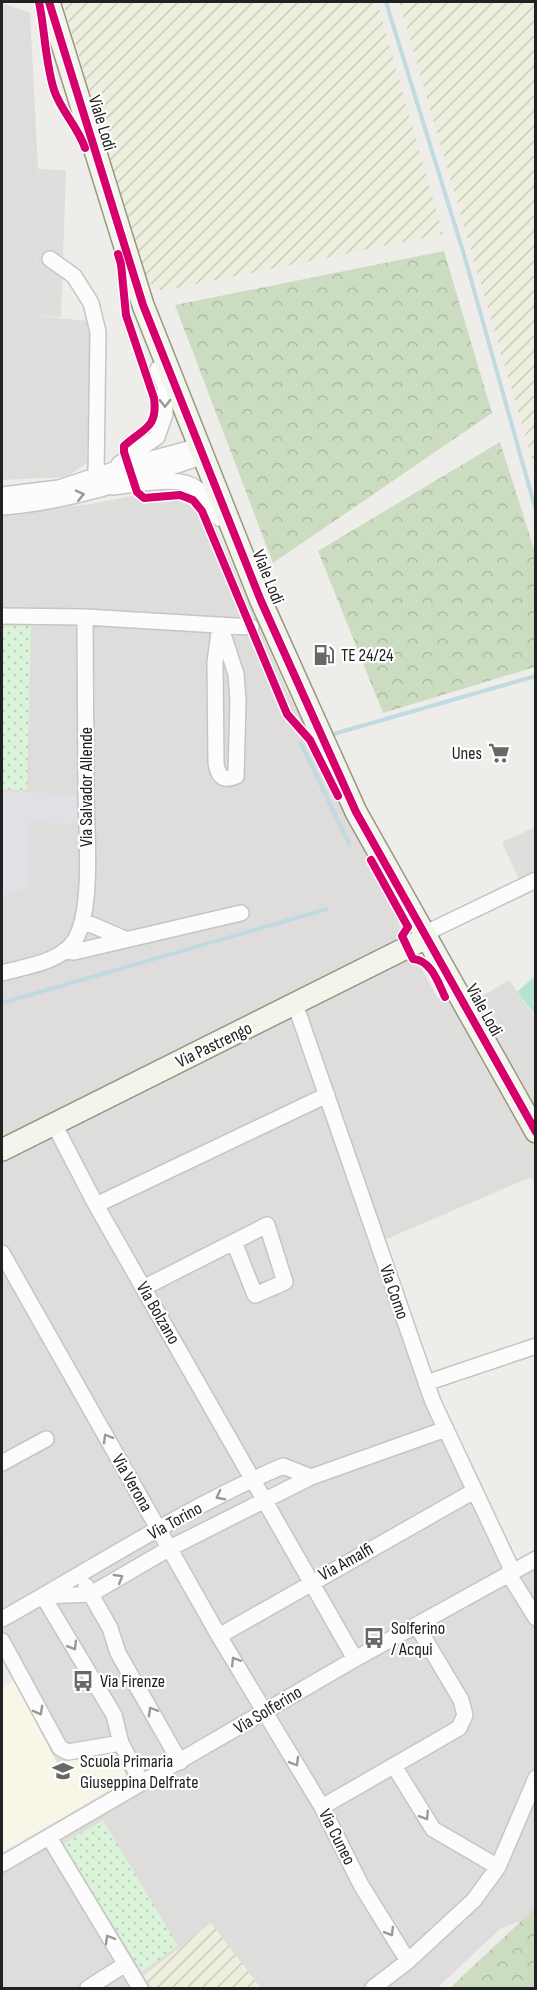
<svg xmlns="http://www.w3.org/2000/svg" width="537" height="1990" viewBox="0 0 537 1990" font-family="'Sofia Sans Condensed',sans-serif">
<defs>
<pattern id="farmland-furrows" width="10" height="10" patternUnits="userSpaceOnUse" patternTransform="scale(1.5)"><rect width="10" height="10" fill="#eeeede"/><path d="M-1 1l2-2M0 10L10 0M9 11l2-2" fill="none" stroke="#ccccbe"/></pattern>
<pattern id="forest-crowns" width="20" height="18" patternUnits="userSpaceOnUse" patternTransform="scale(1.5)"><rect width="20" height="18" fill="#cbdcc0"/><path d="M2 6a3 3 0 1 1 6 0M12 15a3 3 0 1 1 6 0" fill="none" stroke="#aebca5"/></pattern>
<pattern id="park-dots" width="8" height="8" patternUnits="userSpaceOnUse" patternTransform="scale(1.5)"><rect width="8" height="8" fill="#daf3d9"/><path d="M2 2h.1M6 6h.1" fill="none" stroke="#bbd0ba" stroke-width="1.8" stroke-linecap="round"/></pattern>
</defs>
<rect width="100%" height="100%" fill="#efedea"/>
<path fill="#dedddb" d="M2,3L30,13L38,169L34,316L90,321L87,463L66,477L2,480Z
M172,488L209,512L288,693L410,930L423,971L531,1177L382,1241L349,1187L421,1391L506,1567L128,1779L113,1753L57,1763L2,1657V514L91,504Z
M509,980L535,1018V1109L476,1000Z
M535,1567V1916L501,1928L437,1988H2V1872L337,1675Z"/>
<path fill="#f7f6e7" d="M14,1681L57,1763L114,1753L128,1779L2,1852V1688Z"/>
<path fill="url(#farmland-furrows)" d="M63,2H377L443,234L162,291L146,281Z
M399,2H535V470Z
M211,1923L261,1988H152L143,1976Z"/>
<path fill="url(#forest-crowns)" d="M444,251L492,413L273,563L175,305Z
M500,442L535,552V667L383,713L318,551Z
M535,1908V1988H450Z"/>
<path fill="url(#park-dots)" d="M31,625L27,790L2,789V626Z
M103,1820L178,1946L142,1972L63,1844Z"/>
<path fill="#b7e4d0" d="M535,976V1015L517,992Z"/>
<path fill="#dfdedd" d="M38,169L66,170L61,317L34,316Z
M535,827V873L519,880L502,842Z
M237,889L238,907L122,930L93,916L100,890Z
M449,994L535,1148V1185L437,999Z
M440,1440L502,1568L493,1573L431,1445Z
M18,1529L48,1583L2,1609V1538Z
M391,1947L398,1956L359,1988H339Z"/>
<path fill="#e1e0e4" d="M2,791L80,795V824L29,822V889L2,895Z"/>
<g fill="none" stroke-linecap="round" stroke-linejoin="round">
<path stroke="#bfdae0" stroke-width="4" d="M386,2L465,258L536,511
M330,735L536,676
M301,744L349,843
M2,1003L327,909"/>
<defs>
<path id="street" d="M50,259L74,276L91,303L98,332L96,475
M119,464L157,437L165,414V387L158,369
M113,487C132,485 171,477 188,484C201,488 214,506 219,518
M2,495L59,488L129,465L200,446
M2,507C72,502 138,478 204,456
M2,616L85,617L251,627
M220,625L236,674L238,701L236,776C223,782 218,776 216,763L215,662Z
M83,921L125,939
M426,938L434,929L536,880
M64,951L74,952L241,913
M2,973C26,966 60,963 75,940C94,908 86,829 86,791C86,733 85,675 85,617
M295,1004L433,1402L513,1572
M54,1124L96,1205L355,1659
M96,1205L327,1095
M2,1253L219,1636L322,1807L361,1885L408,1961
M143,1288L267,1225L285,1282L255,1295L234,1242
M426,1383L536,1346
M2,1463L46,1439
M508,1573L536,1618
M86,1586L110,1628L118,1653L180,1762
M43,1596L91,1594L170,1548L311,1477L446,1429
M43,1596L114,1715L121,1743L142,1783
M2,1619C95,1567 185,1508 283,1466L311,1477
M219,1636L474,1491
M2,1641L60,1748L68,1752L121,1743
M394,1766L433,1829L498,1867
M322,1807L459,1728L465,1715L461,1700L417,1626
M49,1837L140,1988
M2,1864L355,1659L536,1559
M88,1988L124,1965
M373,1988L408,1961L474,1900L498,1867L536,1778"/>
<path id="secondary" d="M49,2L143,305L261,601L356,812L536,1132
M2,1150L426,938"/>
</defs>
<use href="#street" stroke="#c6c5c4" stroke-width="18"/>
<use href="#secondary" stroke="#989882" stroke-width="24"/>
<use href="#street" stroke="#fdfcfc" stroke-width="15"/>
<use href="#secondary" stroke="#f3f4ec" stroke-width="21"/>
<defs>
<path id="cycleway" d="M39,2C45,31 45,61 54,90C61,111 78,127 85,148
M49,2L143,305L261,601L356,812L536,1132
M118,254L121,264L126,315L154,398C158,429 143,428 124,446V452L137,492L144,498L180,495L193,500L202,511L287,714L310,740L338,796
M371,860L408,927L402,936L413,959C431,960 438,982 445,997"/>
</defs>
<use href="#cycleway" stroke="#fff" stroke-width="11"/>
<use href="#cycleway" stroke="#d6006c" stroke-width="8"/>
</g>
<defs><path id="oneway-chevron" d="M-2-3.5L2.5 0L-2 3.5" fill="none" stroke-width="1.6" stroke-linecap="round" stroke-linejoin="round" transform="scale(1.5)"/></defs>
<g stroke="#9a9999">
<use href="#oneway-chevron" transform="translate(165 403) rotate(90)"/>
<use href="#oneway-chevron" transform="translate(80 495) rotate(-13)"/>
<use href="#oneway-chevron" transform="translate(107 1438) rotate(-120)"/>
<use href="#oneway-chevron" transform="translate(220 1496) rotate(152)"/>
<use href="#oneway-chevron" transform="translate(119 1578) rotate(-30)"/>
<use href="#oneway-chevron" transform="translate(73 1646) rotate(59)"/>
<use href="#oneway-chevron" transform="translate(235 1661) rotate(-122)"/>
<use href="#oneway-chevron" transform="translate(39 1711) rotate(61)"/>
<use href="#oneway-chevron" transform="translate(152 1711) rotate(-120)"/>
<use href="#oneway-chevron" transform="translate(295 1762) rotate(60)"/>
<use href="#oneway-chevron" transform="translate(425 1816) rotate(58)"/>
<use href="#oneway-chevron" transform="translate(390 1932) rotate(59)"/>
<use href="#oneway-chevron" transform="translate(109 1939) rotate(-120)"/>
</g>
<defs>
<symbol id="fuel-bare" viewBox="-9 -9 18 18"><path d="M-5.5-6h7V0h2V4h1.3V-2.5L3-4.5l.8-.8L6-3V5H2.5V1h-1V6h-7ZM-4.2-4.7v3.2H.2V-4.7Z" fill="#696867" stroke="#fff" stroke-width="2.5" paint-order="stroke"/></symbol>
<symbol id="supermarket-bare" viewBox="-9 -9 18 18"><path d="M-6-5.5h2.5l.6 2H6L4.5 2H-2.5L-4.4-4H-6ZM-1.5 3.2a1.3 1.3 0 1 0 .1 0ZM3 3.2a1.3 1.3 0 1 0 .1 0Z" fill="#696867" stroke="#fff" stroke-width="2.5" paint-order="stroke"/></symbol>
<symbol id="bus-bare" viewBox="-9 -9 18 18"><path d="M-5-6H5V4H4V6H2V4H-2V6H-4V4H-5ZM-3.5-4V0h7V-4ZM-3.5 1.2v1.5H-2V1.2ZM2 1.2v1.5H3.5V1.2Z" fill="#696867" stroke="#fff" stroke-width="2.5" paint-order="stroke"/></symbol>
<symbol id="school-bare" viewBox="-9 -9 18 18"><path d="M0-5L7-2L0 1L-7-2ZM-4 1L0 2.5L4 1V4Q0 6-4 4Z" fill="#696867" stroke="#fff" stroke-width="2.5" paint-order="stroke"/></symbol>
</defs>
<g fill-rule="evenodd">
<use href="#fuel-bare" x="309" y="640" width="30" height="30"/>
<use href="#supermarket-bare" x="484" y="738" width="30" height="30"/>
<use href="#bus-bare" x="359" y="1623" width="30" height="30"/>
<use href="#bus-bare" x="68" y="1666" width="30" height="30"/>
<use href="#school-bare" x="48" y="1756" width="30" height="30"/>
</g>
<g text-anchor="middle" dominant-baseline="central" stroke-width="4.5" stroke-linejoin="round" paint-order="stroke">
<g font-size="18" fill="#212121" stroke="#fff">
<text transform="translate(102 123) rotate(73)">Viale Lodi</text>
<text transform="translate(268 577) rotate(68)">Viale Lodi</text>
<text transform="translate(86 787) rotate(-90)">Via Salvador Allende</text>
<text transform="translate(484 1010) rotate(61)">Viale Lodi</text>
<text transform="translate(214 1045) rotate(-26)">Via Pastrengo</text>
<text transform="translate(394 1292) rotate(71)">Via Como</text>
<text transform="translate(158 1313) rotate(60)">Via Bolzano</text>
<text transform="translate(132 1483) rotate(60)">Via Verona</text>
<text transform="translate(175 1521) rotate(-29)">Via Torino</text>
<text transform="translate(346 1562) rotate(-29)">Via Amalfi</text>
<text transform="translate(268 1710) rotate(-31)">Via Solferino</text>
<text transform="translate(337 1837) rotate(63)">Via Cuneo</text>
</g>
<g font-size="18" fill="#212121" stroke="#fff" text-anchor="start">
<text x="341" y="655">TE 24/24</text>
<text x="482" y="753" text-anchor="end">Unes</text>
<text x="391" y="1628">Solferino<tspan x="391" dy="21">/ Acqui</tspan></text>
<text x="100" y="1681">Via Firenze</text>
<text x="80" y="1761">Scuola Primaria<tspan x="80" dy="21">Giuseppina Delfrate</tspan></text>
</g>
</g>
<rect width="537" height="1990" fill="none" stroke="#212121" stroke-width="6"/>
</svg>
